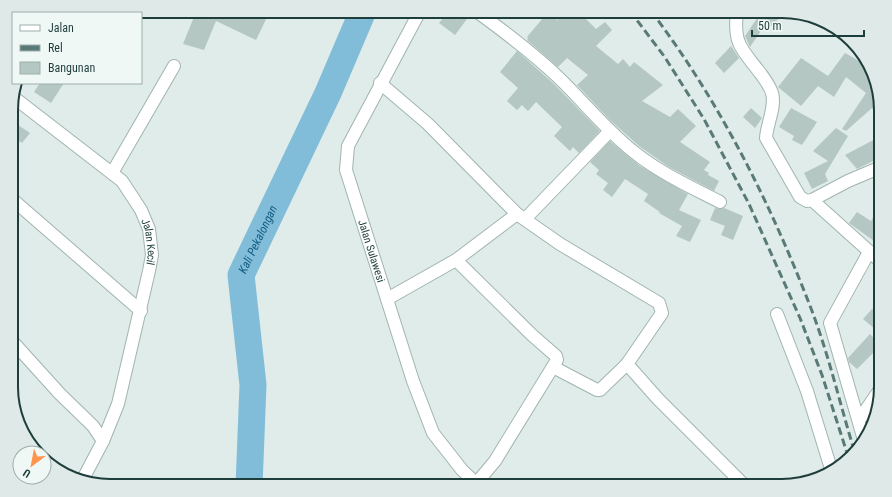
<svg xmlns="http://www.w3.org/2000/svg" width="892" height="497" viewBox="0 0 892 497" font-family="'Roboto Condensed',sans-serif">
<rect width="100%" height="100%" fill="#dfece9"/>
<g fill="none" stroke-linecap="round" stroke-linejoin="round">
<path stroke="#81bdd8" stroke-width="27" id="s1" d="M249,486L253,385L241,275L328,93L363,11"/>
</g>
<path fill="#b4c7c2" d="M194,11H270L256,40L216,21L204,50L183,44L196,12Z
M449,11H469L470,15L455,35L439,23Z
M566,11H578L596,29L605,22L612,30L596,46L618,64L623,59L630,67L634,62L663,85L642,101L670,117L678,109L696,126L680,142L710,162L704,170L709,173L708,175L719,181L714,191L669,167L639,146L610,120L577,85L588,75L567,58L558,67L527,40L528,38L527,37L548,12L557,20Z
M762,11L786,12L769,28L765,25L750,47L745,36Z
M731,46L739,58L724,73L715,63Z
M517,51L554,84L600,131L579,153L573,147L570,151L554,136L562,127L536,102L528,111L522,105L517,110L507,101L518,88L500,72Z
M845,53L868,66L881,103V117L872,108L846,131L842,129L866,93L846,77L834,97L818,86L801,106L778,87L801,58L828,76Z
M40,83H64L51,103L34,92Z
M751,108L762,118L755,128L743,117Z
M791,108L817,122L802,145L792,140L794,136L779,127Z
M18,125L30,133L22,143L12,136Z
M836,128L848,136L825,174L828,181L812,189L804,173L828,161L813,151Z
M881,136V157L857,169L845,155Z
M610,141L640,166L688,194L679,210L701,220L690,242L676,236L682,226L659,213L660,212L644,201L648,194L625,179L612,197L603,190L608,183L596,174L599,170L590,162Z
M881,205V246L849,223L857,212L871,221Z
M715,208L720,209L724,208L743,216L733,240L721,235L725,226L710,220Z
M872,309L881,316V322L875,329L863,319Z
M870,334L881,345L857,369L849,362L848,358Z"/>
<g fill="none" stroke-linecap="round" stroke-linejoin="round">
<defs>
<g id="street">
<path id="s2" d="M420,11L348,146L346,170L413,381L433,433L462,470L479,486"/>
<path d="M476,11C505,32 533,53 559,78C584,102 606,130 634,152C660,173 691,187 720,202"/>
<path d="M737,11C733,45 742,49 761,74C765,80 770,86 772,93C776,107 767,123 766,138L800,197L807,201L812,200L848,181L881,167"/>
<path d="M380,83L428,124L517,214L560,244L659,303L662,313L627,364L658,399L745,486"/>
<path id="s3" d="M12,96L122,181L141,210L149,229L152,255L149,271L118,404L103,441L83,479"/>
<path d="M112,173L174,66"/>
<path d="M12,199L141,311"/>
<path d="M812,200L881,262"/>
<path d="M525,219L610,131"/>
<path d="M456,260L532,335L556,356L557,360L495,461L474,486"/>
<path d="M387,299L456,260L517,214"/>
<path d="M777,314L807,391L832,472"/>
<path d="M12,341L60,394L93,426L103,441"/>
<path d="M553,367L597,390H600L627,364"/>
<path d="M859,420L881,388"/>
<path d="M864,440L830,323L869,252"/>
</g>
</defs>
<use href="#street" stroke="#a1b4b1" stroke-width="14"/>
<use href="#street" stroke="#fff" stroke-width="12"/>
<path stroke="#597a76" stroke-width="3" stroke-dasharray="8 4" stroke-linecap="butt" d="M630,11L664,56L704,119L749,204L800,318L822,375L848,456
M651,11C720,102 771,204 812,311C829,356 840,404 854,450"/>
</g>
<g text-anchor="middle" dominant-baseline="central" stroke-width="3" stroke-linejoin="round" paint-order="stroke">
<g font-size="11" fill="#1e3e3b" stroke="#f0f8f6">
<text stroke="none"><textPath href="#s3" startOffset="207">Jalan Kecil</textPath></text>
<text stroke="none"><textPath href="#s2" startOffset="262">Jalan Sulawesi</textPath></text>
</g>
<g font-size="12" font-style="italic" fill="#125c80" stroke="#f0f8f6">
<text stroke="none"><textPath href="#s1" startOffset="251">Kali Pekalongan</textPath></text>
</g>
</g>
<path d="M0 0H892V497H0ZM110 18H782A92 92 0 0 1 874 110V387A92 92 0 0 1 782 479H110A92 92 0 0 1 18 387V110A92 92 0 0 1 110 18Z" fill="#dfe9e7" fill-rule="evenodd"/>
<path fill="none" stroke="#1e3e3b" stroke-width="2" d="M110 18H782A92 92 0 0 1 874 110V387A92 92 0 0 1 782 479H110A92 92 0 0 1 18 387V110A92 92 0 0 1 110 18Z"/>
<rect x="12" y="12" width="130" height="72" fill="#f0f8f6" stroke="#9caeab"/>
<rect x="20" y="25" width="20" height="6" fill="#ffffff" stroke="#9caeab"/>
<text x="48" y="32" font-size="12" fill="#1e3e3b">Jalan</text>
<rect x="20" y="45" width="20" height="6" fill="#597a76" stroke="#9caeab"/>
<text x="48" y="52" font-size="12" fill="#1e3e3b">Rel</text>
<rect x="20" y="62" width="20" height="12" fill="#b4c7c2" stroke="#9caeab"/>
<text x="48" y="72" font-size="12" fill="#1e3e3b">Bangunan</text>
<g transform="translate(32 465) rotate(212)"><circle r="19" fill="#f0f8f6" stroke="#9caeab"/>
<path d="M0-3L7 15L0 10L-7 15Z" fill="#ff944b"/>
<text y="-6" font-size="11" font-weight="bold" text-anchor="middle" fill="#1e3e3b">U</text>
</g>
<path d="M752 30v6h112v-6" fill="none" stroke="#1e3e3b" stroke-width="2"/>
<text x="758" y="30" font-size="12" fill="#1e3e3b" stroke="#f0f8f6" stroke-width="3" paint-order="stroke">50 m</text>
</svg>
